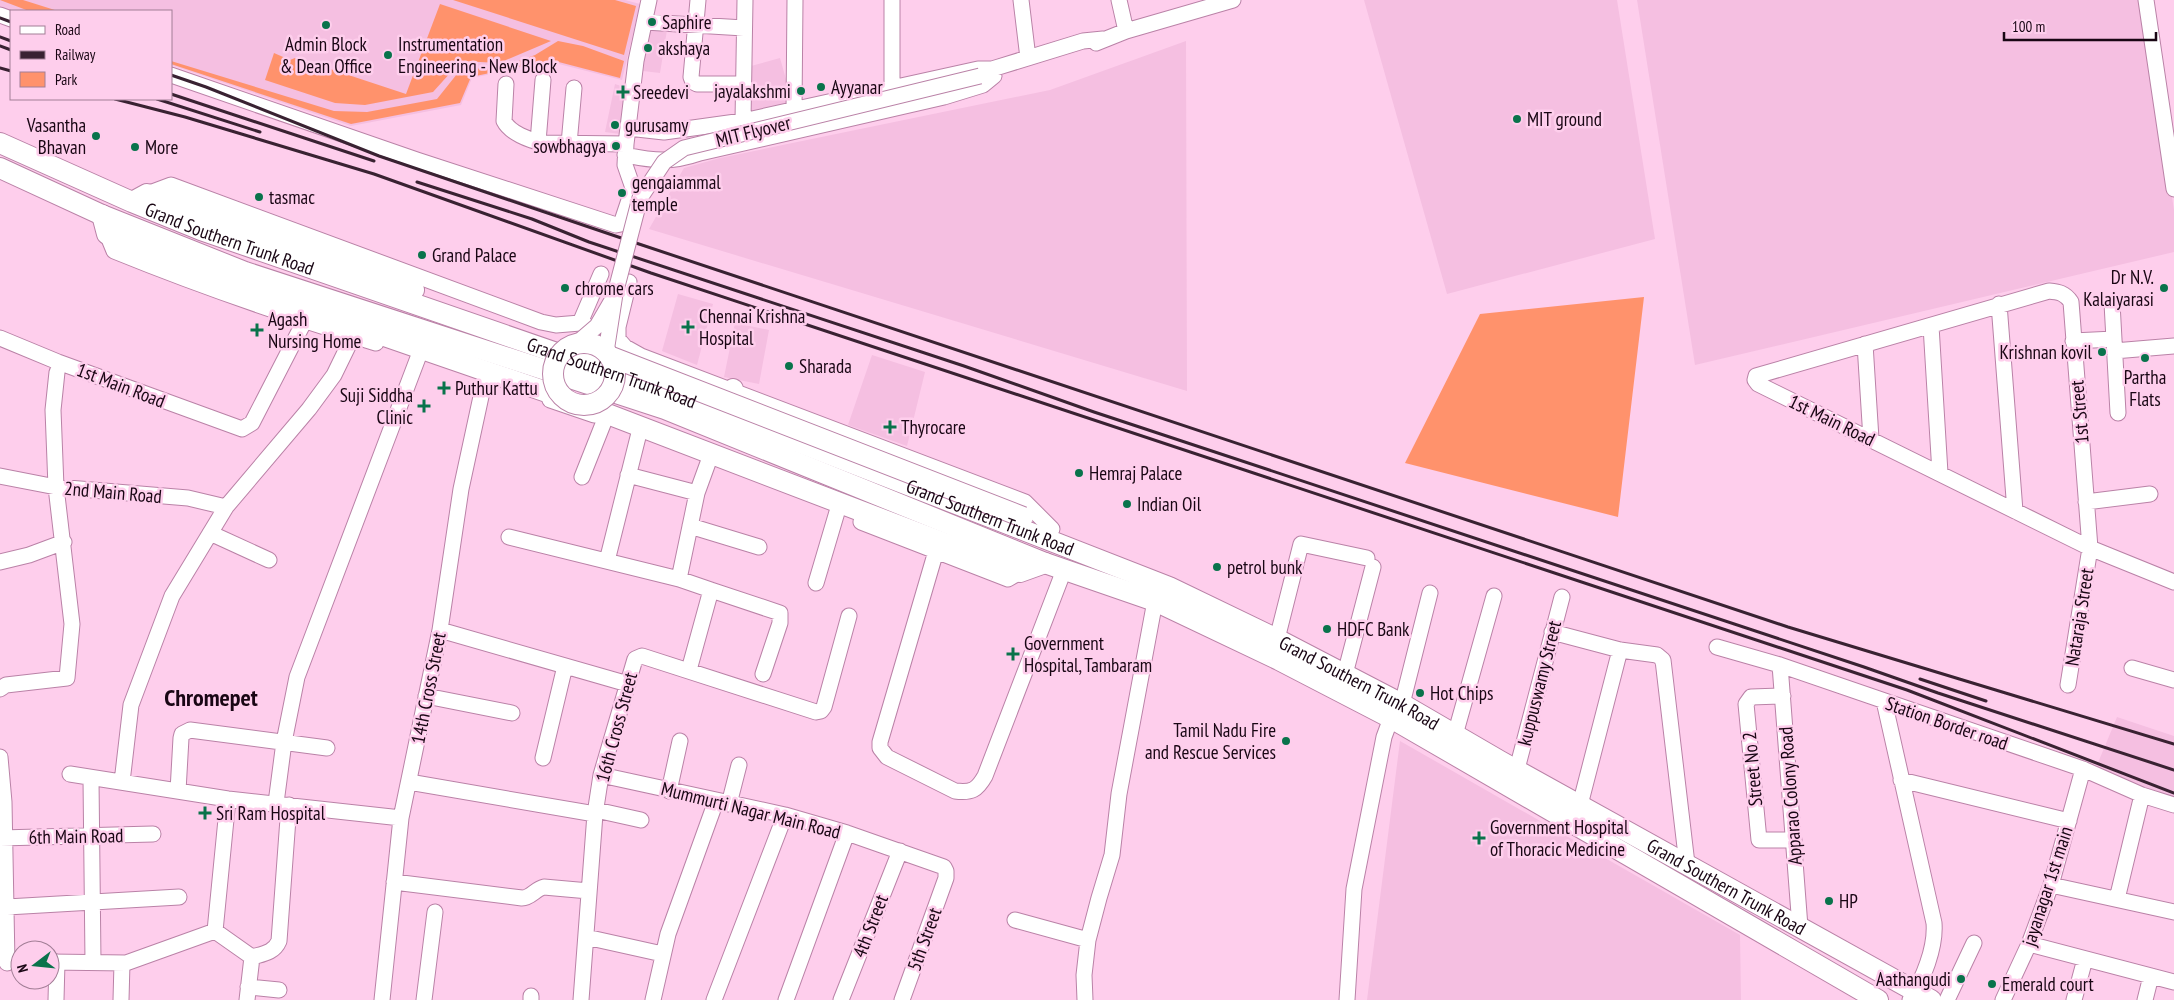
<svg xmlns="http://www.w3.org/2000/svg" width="2174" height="1000" viewBox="0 0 2174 1000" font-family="'PT Sans Narrow',sans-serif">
<rect width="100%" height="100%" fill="#feceec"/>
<path fill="#f5bfe1" d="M0,0H625L640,4L622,80L551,62L472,78L461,105L351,126L171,65V11H13L0,7Z
M1364,0H1617L1655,239L1447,294Z
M1637,0H2142L2174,210V252L1695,365Z
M650,20L668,24L660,73L643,71Z
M1186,41L1187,391L649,229L684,168L720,158L1050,90Z
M780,58L793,104L752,114L751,66Z
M615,84L627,88L620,134L605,132Z
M678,294L713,304L697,365L662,351Z
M735,323L769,330L759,384L724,377Z
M872,355L925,372L907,446L848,425Z
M2117,717L2174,736V797L2095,770Z
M1400,741L1740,935L1741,1000H1367Z"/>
<path fill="#ff926c" d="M0,0H23L58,11H29Z
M453,0H615L636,6L624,55Z
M440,4L551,41L499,63L461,61L433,92L365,105L335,103L265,80L274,53L290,60L295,58L306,61L406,94Z
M558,41L583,46L624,61L620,78L551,60L471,77L460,103L351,124L171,64V61L334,111L367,112L437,99L461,69L500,68L535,55Z
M1644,297L1618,517L1405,463L1480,314Z"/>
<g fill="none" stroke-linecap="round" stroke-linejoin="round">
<defs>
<path id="minor" d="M698,0L691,77L693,82L697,84H744
M892,0V88
M1021,0L1028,58
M1119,0L1126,31
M2146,0L2174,189
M0,15L11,19
M645,22L744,28
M1096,43L1126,31L1233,0
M171,75L417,160L616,225L621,224L633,188L625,165L626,144L636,61L649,0
M506,84L504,121C510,133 529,140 542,143L626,144
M794,110L795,0
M743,121L745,0
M628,128L664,132L743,121L978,69H992L1083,41L1103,39
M538,142L543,80
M569,144L574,88
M625,155C655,161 671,163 700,153L944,97L983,85L994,76
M147,194L171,185L541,322L556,325L580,323L618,339L625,347L641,356L1025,502L1052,529
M107,234L114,251C200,286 287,316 376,343
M2112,303L2118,413
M1999,304L2015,511
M580,323L601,274
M1931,326L1940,473
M0,338L58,362L242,429L252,423L304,322
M618,339V327L629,282
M2073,341L2114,339
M1865,344L1871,439
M2114,351L2174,346
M550,400L594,415
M628,475L697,493
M0,476L56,487L188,498L226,507
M582,477L605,419
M2086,502L2150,494
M861,522L1008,579L1020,572
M690,526L759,547
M210,533L269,560
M509,537L679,579L711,590L689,670
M936,551L880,742V748L887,757L955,791C972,793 977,790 985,776L1064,570
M607,561L639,433
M0,562L29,555L64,542
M679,579L697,493L709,460
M816,583L837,512
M711,590L780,613V623L763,674
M440,630L628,684
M1552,632L1620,650L1657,655L1663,660L1687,864
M1277,639L1301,544L1367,558
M1717,647L1780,665L2083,769L2142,795L2174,805
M1780,665L1800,927
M2132,668L2174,680
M1345,674L1373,567
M2068,685L2090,548L2071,302C2065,293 2059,292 2049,291L1756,376L1755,380L1758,384L2090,548L2174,582
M0,689L6,685L67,678L72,624L56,487L53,410L57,372
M426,696L512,713
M1783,696L1751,697L1746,704L1759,840H1794
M1884,701L1934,923C1936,948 1923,979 1910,1000
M1402,704L1430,593
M1455,735L1494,596
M0,757L4,802L7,963
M543,758L565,666
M1517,769L1562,597
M70,774L228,799L401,818
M601,775L785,815L847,833L944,867L946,871V878L902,1000
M91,779L93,962
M1901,780L2069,821
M122,782L131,705L172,596L226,507L309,409L334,375L353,336
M409,782L595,814
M178,791L181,738L182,734L190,730L327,748
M669,791L680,741
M276,803L284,742L297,677L419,355
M729,804L739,765
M1580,805L1620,650
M596,810L641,820
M0,838L153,834
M394,882L522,898C531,898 535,889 544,887L589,891
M2051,885L2174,912
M2117,899L2142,795
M7,907L179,897
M1015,920L1088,940
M215,931L228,799
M586,937L658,953
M2029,944L2174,982
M252,957C262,954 274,953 279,941L289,805
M50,962L126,963L215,931L252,957L247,1000
M248,987L279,990
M56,1000L57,962
M121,1000L122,963
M382,1000L401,818L440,630L461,489L485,378
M424,1000L435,912
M531,1000V996
M581,1000L595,814L601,775L635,659L642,656L816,712L821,711L824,707L849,616
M653,1000L668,934L716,801
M714,1000L785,815
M786,1000L847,833
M841,1000L900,851
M1085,1000L1084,975L1088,940L1099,898L1112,855L1119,794L1155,601
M1347,1000L1354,889L1384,737L1391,718
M1947,1000L1974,943
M2003,1000L2029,944L2051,885L2083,769
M2074,1000L2085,959
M2145,1000L2151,976"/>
<g id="major">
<path id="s1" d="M0,143L132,202L201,230L672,393L1169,587L1277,639L1402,704L1500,761L1931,1000"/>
<path d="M0,168L102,215L245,272L665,409L1045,563L1155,601L1279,660L1391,718L1878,1000"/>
<path d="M136,200L147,194L172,202L414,290"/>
<path d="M102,215L107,234C257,294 411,345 564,398"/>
<path d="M584,405L1020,572L1045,563"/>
<path d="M724,413L733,389"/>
</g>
</defs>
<use href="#minor" stroke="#ba82a7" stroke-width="17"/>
<use href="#major" stroke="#ba82a7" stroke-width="22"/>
<use href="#minor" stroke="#fff" stroke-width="15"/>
<use href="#major" stroke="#fff" stroke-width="20"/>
<path stroke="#392232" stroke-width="3" d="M0,18L11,22
M0,37L11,41
M0,46L11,50
M0,68L11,71
M171,75L206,87L379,156L636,243L1788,627L2174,744
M171,94L374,161
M115,99L185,117L374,174L651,273L1907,690L2174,793
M157,99L260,132
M417,182L532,219L589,242L964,366L1094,412L1864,667L1938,693L2174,770
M1920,679L1986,701"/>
<defs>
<path id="minor-bridge" d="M576,344L597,326L611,302
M606,352L615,294L640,198L664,162L684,148L980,76"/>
<path id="major-bridge" d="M553 374a31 31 0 1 1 62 0a31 31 0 1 1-62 0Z
M609,356L1023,517"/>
</defs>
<use href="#minor-bridge" stroke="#ba82a7" stroke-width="17" stroke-linecap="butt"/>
<use href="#major-bridge" stroke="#ba82a7" stroke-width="22" stroke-linecap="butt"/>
<use href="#minor-bridge" stroke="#fff" stroke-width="15"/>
<use href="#major-bridge" stroke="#fff" stroke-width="20"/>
</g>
<g fill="#09734b" stroke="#feceec" stroke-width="2">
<circle cx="652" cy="22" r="5"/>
<circle cx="326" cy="25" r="5"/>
<circle cx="648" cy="48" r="5"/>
<circle cx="388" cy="55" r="5"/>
<circle cx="821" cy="87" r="5"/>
<circle cx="801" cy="91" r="5"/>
<path d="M620.5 84.5h5v5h5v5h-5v5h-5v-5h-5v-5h5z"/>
<circle cx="1517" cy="119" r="5"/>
<circle cx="615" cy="125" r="5"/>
<circle cx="96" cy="136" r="5"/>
<circle cx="616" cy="146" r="5"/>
<circle cx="135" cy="147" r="5"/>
<circle cx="622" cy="193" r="5"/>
<circle cx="259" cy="197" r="5"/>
<circle cx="422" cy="255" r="5"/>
<circle cx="565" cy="288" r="5"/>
<circle cx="2164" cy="288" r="5"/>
<path d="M685.5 319.5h5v5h5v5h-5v5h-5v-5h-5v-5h5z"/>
<path d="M254.5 322.5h5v5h5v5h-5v5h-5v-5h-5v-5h5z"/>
<circle cx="2102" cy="352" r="5"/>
<circle cx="2145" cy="358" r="5"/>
<circle cx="789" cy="366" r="5"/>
<path d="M441.5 380.5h5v5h5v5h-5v5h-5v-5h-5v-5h5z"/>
<path d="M421.5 398.5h5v5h5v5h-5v5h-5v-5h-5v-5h5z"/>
<path d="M887.5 419.5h5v5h5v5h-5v5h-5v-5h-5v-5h5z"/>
<circle cx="1079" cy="473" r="5"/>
<circle cx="1127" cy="504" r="5"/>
<circle cx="1217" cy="567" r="5"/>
<circle cx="1327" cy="629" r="5"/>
<path d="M1010.5 646.5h5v5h5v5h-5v5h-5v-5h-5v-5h5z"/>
<circle cx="1420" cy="693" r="5"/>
<circle cx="1286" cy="741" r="5"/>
<path d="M202.5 805.5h5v5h5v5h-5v5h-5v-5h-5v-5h5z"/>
<path d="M1476.5 830.5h5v5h5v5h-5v5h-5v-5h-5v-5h5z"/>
<circle cx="1829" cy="901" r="5"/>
<circle cx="1961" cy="979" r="5"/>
<circle cx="1992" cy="984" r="5"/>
</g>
<g text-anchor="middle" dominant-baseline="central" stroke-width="5" stroke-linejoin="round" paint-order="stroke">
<g font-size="19" fill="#190614" stroke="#feceec" text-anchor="start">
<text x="662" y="22">Saphire</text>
<text x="326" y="44" text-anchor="middle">Admin Block<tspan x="326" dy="22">&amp; Dean Office</tspan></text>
<text x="398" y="44">Instrumentation<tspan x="398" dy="22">Engineering - New Block</tspan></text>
<text x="658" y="48">akshaya</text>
<text x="831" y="87">Ayyanar</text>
<text x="791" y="91" text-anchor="end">jayalakshmi</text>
<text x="633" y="92">Sreedevi</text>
<text x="1527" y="119">MIT ground</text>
<text x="86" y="125" text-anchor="end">Vasantha<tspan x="86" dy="22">Bhavan</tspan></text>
<text x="625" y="125">gurusamy</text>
<text x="606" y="146" text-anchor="end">sowbhagya</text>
<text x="145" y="147">More</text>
<text x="632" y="182">gengaiammal<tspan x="632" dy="22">temple</tspan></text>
<text x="269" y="197">tasmac</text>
<text x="432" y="255">Grand Palace</text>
<text x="2154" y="277" text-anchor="end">Dr N.V.<tspan x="2154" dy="22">Kalaiyarasi</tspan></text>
<text x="575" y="288">chrome cars</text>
<text x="699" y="316">Chennai Krishna<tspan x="699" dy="22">Hospital</tspan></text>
<text x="268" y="319">Agash<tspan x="268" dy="22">Nursing Home</tspan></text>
<text x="2092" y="352" text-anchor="end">Krishnan kovil</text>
<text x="799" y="366">Sharada</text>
<text x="2145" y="377" text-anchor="middle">Partha<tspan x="2145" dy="22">Flats</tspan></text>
<text x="455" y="388">Puthur Kattu</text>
<text x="413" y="395" text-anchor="end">Suji Siddha<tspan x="413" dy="22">Clinic</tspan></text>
<text x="901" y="427">Thyrocare</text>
<text x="1089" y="473">Hemraj Palace</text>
<text x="1137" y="504">Indian Oil</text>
<text x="1227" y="567">petrol bunk</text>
<text x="1337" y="629">HDFC Bank</text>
<text x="1024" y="643">Government<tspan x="1024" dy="22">Hospital, Tambaram</tspan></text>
<text x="1430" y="693">Hot Chips</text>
<text x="1276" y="730" text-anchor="end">Tamil Nadu Fire<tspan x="1276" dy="22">and Rescue Services</tspan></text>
<text x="216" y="813">Sri Ram Hospital</text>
<text x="1490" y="827">Government Hospital<tspan x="1490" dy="22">of Thoracic Medicine</tspan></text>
<text x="1839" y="901">HP</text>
<text x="1951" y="979" text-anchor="end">Aathangudi</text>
<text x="2002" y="984">Emerald court</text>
</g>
<g font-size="19" fill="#190614" stroke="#feceec">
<text transform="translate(753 131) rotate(-14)">MIT Flyover</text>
<text stroke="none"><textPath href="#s1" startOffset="249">Grand Southern Trunk Road</textPath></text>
<text stroke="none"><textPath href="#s1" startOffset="654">Grand Southern Trunk Road</textPath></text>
<text transform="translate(121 385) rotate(21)">1st Main Road</text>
<text transform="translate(2079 412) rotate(-95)">1st Street</text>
<text transform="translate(1832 420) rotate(26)">1st Main Road</text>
<text transform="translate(113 492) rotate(5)">2nd Main Road</text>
<text stroke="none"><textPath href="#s1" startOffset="1059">Grand Southern Trunk Road</textPath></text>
<text transform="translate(2079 617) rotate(-81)">Nataraja Street</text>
<text stroke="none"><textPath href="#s1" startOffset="1464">Grand Southern Trunk Road</textPath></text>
<text transform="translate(1539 683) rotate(-76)">kuppuswamy Street</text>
<text transform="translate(428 688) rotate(-79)">14th Cross Street</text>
<text transform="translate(1947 723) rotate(19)">Station Border road</text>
<text transform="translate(616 727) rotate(-75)">16th Cross Street</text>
<text transform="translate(1752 769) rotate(-95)">Street No 2</text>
<text transform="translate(1790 796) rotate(-94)">Apparao Colony Road</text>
<text transform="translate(751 810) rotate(14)">Mummurti Nagar Main Road</text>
<text transform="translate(76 836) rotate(-1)">6th Main Road</text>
<text stroke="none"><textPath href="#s1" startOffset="1884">Grand Southern Trunk Road</textPath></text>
<text transform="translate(2047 886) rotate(-72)">jayanagar 1st main</text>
<text transform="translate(870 926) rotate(-69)">4th Street</text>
<text transform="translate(924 939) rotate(-70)">5th Street</text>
</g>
<g font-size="24" font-weight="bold" fill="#190614" stroke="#feceec">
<text x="211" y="697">Chromepet</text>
</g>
</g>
<rect x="10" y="10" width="162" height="90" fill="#feceec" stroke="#a27e96"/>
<rect x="20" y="26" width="25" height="8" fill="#ffffff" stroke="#a27e96"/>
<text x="55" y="35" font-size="15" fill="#190614">Road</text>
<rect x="20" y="51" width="25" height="8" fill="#392232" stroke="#a27e96"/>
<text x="55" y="60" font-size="15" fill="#190614">Railway</text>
<rect x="20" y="72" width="25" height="15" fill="#ff926c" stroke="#a27e96"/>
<text x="55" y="85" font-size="15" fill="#190614">Park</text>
<g transform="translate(35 965) rotate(254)"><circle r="24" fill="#feceec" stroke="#a27e96"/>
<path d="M0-4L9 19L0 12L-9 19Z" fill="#09734b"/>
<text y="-8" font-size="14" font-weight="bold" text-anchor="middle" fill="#190614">N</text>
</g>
<path d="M2004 32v8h152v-8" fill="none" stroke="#190614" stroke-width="2.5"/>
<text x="2012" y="32" font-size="15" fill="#190614" stroke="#feceec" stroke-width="4" paint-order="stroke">100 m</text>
</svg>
